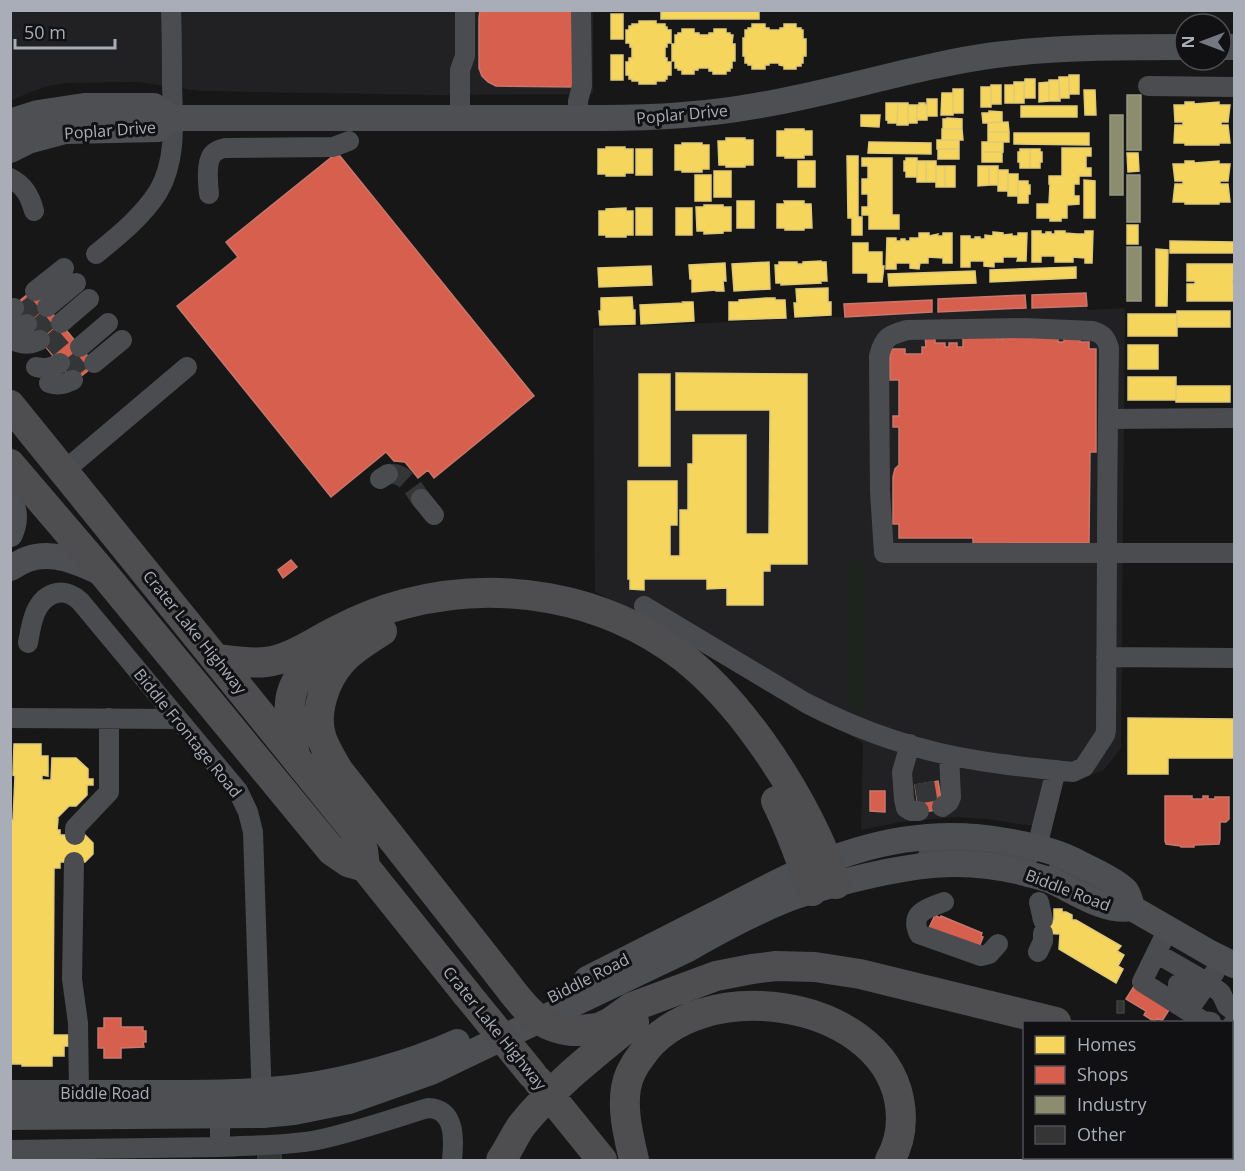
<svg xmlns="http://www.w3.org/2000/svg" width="1245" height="1171" viewBox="0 0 1245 1171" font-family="'Open Sans',sans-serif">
<rect width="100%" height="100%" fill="#171717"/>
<path fill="#212123" d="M10,11H593V94L439,95L200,91L138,82L68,83L48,86L30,92L11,101Z
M1087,306V310L1125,308L1121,748L1104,770L1073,781L1043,780L1033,826L987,819L957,817L901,822L861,830L863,743L650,618L595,592L593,328Z"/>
<path fill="#1d241e" d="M852,561H861L864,563L863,716L852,710L848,700V563Z"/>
<path fill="#f6d55c" stroke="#dfc978" stroke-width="1.5" d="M661,10H759V19H661Z
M611,14H623V39H611Z
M639,21H656V24H665V27H667V30H671V43H667V47H665V58H667V62H671V75H667V79H665V81H656V84H639V81H632V79H629V75H626V62H629V58H632V47H630V43H626V30H629V26H632V24H639Z
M752,24H765V28H769V30H780V28H784V24H796V28H801V30H803V39H806V56H803V63H801V66H796V69H784V66L779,65V63H769V65H765V69H752V65H748V63H745V56H743V38H745V30H748V28H752Z
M682,29H694V33H699V35H709V33H714V29H726V33H730V35H733L732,44H735V61H732V68H730V71H726V74H713V71H709V68H698V70H694V74H682V70H678V68H675V61H672V44H675V35H678V33H682Z
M611,55H623V80H611Z
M1069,75H1079V94H1069Z
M1059,77H1069V98H1059Z
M1025,79H1035V98H1024Z
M1049,80H1059L1060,101H1049Z
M1014,82H1024V103H1014Z
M1049,82V101L1039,102V83Z
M991,85H1001V104H991Z
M1005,85H1014V103H1005Z
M981,87H991V107H981Z
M953,89H963V113H953Z
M1084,90H1095L1096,115H1085Z
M942,93H953V115H941Z
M927,99H937V116H927Z
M1185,102H1194V104L1219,102V105H1230L1228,122H1221V125H1228L1230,143H1219V145H1185V143H1174L1175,125H1183V122H1175L1174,105H1185Z
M886,103H898L897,123H888V120H886Z
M898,103H908V125H897Z
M919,103H925V105H927V120H917V105H919Z
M908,105H917V123H908Z
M1021,106H1077V117H1021Z
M989,111L1002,112V122L983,123L982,113H989Z
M861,115H880L879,127L861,126Z
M947,118L962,119V129H943V119H947Z
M1008,122L1009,132H988V123Z
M785,129H804V131H812V155H804V158H785V156H777V131H785Z
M942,129H962L963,140H942Z
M988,132H1009V142H988Z
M1014,133H1089V145L1014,144Z
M726,138H745V140H753V165H745V167H726V165H719L718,141H726Z
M937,140H959V149H937Z
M869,142L931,143V154L868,153Z
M982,142H1003V152H982Z
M682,143H702V145H709V169H702V172H682V170H675V145H682Z
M606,147H625V149H633V173H625V176H606V174H598V149H606Z
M1062,148H1091V156H1086V168H1091V176H1079V184H1074V196H1079V204L1067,205V218H1061V221H1050V218H1037V204H1049L1050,184H1049V176H1062Z
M636,149H652V175H636Z
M938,149H959V159H938Z
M1020,149H1030V168H1020V162H1018V152H1020Z
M1030,149H1040V152H1042V162H1040V168H1030Z
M982,152H1002V162H982Z
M1127,153H1138L1139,171L1128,172Z
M847,156H858V217H862V235H852V218H848Z
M862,158H892V215H899V229H869V215H862V207H868V194H862V179H868V166H862Z
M906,158H917V177H906V171H904V161H906Z
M798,161H815V187H798Z
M917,161H926V182H917Z
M926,161H936V182H926Z
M1185,161H1194V163L1219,161V164H1230L1228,181H1220V184H1228L1230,202H1219V204H1185V202H1173L1175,184H1183V181H1175L1173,164H1185Z
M936,166H945V187H936Z
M945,166H955V187H945Z
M978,166H989V185L978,186Z
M989,166H998V185H989Z
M998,170H1008V191H998Z
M714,171H731V197H714Z
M1008,174H1018V196H1008Z
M695,175H711V201H695Z
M1084,180L1095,181V218H1084Z
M1018,181H1028V185H1030V194H1028V203H1018Z
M737,201H754V228H737Z
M784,201H804V204H811L812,228H804V230H785V228H777V204H785Z
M704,205H723V207H731V231H723V233L704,234V231H697L696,207H704Z
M626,208V211H633V235H626V237H606V235H599V211H606V209Z
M636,208H652V235H636Z
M676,208H692V235H676Z
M1127,225H1138V244H1127Z
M1032,231H1041V234H1046V232H1051V234H1055V231H1065V233L1077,234H1085V231H1093L1092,263H1085V258L1073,257V262H1055V256H1041V262H1032Z
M993,232L1003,233V235L1012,234V236H1018V233H1027L1026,261H1017L1018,257H1003V262H994V267L984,266V261H970V267H961V236H970V239H975V237H980V239H985V235L993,236Z
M919,233H929V236L938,234L937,236H943V233H952V263H943V258L928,257V263H920L919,269L910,268V263H896V269H886L887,238H896V241H901V239H905V241H910V238H919Z
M1170,241L1234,242V253H1170Z
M853,243H868V252H882V266H884L882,282H868V273H853Z
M1156,249L1168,250L1167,306H1156Z
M821,261V262H826L827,281H820L821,283L781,285V283H776L775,265H779V262H797V264H803V262Z
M769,262L770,289L734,291L732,264Z
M725,263L726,281H723L724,291H716V290L692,292V279H690L689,265Z
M1187,264H1234V281H1233V284H1234V301H1187V284H1195V281H1187Z
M651,266L652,285L599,287L598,268Z
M1076,267V278L990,282V270Z
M975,271L976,283L889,286L888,274Z
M828,288V302H831V315L795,317L794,303H797L796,289Z
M632,297L633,310H635V324L600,325L599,311H601V298Z
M766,298H775V300H785L786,318L729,320V302H739V300Z
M683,302H693L694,321L641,324L640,305L684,303Z
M1177,311H1230V327H1177Z
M1128,314H1177V336H1128Z
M1128,345H1158V369H1128Z
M676,373L807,374V564H770V571H763V605H727V588L707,589V579H644V590L630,589V579H628V481H677V525H670V556H680V510H688V464H693V435H746V534H769L770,410H676Z
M639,374H670V466H639Z
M1128,377H1176V400H1128Z
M1176,386H1230V402H1176Z
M1128,718L1234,719V758H1168V774H1128Z
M14,744H41V756H48V776L42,775V780H51L52,758H76L88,769V779H93V785H87V795L76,806H69L56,819H58L57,830H60V835H85L93,843V854L85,862H60V868H54L53,1035H68V1046H64V1056H52V1066H22V1064H10L11,820H13L15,776L13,775Z
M1054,909H1062V912H1066L1072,915V920H1076L1121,946L1117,951L1124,955L1118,966L1123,969L1116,983L1059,949L1060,934L1038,933V920H1054Z"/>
<path fill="#d6604d" stroke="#c8776d" stroke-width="1.5" d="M480,10H574L575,87L496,86L488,82L482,76L479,68V18Z
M333,156H340L534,396L434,478L428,470L418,478L405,462L394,461L386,452L331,497L177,306L238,257L226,242Z
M33,290L95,365L74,382L13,306Z
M1086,293L1087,306L1032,308V295Z
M1025,295L1026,308L938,312V299Z
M932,300V312L845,317L844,304Z
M925,335H935V343H945V347H949V343H957V347H963V337H997V339H1003V337H1058V342H1064V338H1080V342H1089V349H1096V452H1090L1089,543H1010V544H973V538H899V524H893V477L895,469L899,465V427H893V416H899V380H890V354H891V349H905V354H922V347H926Z
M291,560L297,567L283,578L278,570Z
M938,781L943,809L919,813L915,785Z
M870,791H885V812L870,811Z
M1165,796H1192V799H1203V796H1208V799H1215V797H1229V819L1226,822H1220V839L1219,844L1194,845V847H1181V846L1166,844L1165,841Z
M935,915L940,918L941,916L982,933L981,936L983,937L979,947L928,930Z
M1136,983L1172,1005L1162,1021L1157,1018L1155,1022L1144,1015L1146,1011L1126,999Z
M104,1018H121V1027H143V1031H146V1042H143L144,1047L121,1048V1058H104V1048H98V1028H104Z"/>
<path fill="#8c8c6e" stroke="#949684" stroke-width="1.5" d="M1127,95H1141V150H1127Z
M1110,115H1123V195H1110Z
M1127,175H1140V222H1127Z
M1127,247H1141V301H1127Z"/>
<path fill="#353536" stroke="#3f4043" stroke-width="1.5" d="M1117,1001H1124V1013H1117Z
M258,1151H281V1160H258Z"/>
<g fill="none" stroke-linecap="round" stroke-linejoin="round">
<path stroke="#343537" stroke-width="20" stroke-dasharray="20 10" stroke-linecap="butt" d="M20,316L41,299
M33,332L54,315
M47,348L67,331
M66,372L87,355
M388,474C405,472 412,487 421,499
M916,794L940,790"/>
<path stroke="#4b4c50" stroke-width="20" d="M1148,86L1234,87
M460,117V70L465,56V10
M578,118V101L582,86L581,10
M10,178C24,185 30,196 34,211
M209,194C208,184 206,163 212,155C215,151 220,149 225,148L333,147L349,141
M96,254C118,236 142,217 158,192C177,160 173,120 172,84C172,60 172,35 171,10
M35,291L64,268
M47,307L76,283
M10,310L14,308
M61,323L89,299
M10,328H18L27,324
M17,342C26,345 31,344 40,340
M80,347L108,323
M94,363L122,340
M36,367C45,369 51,368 60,363
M49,383C59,386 64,384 73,380
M1108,419L1234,418
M64,471L187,367
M380,479L388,474
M421,499L434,515
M644,606L806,703C860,731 921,752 981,761C1012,766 1043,769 1073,772L1084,767L1105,735L1106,730L1107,553C1107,485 1108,416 1109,348C1106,338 1103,334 1093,331L1024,328L907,330C889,335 884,337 879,356L880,492L884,553C1001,553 1118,553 1234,553
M28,643C31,626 34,601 53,594C64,590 72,594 80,601L238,791L248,812L253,832L262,1103
M1106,657L1234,658
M10,718L178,719
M910,744L902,772L904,799L906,808L911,811H919
M942,807L949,802L951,797L949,755
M75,835V828L109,792V718
M74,862L72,979L78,1023L79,1093
M923,865L928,856L936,851H970L1018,857L1030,855L1037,847L1056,770
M1049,880L1057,872H1065L1098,887L1121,888
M944,902C928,908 909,912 919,934L981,956L989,954L998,944
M1039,902L1043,920
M1168,929L1142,982L1188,1011
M1038,952L1043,941V933
M1156,953L1208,983L1221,993L1227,1006L1231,1009L1234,1010
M1178,984L1198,996
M1211,1022L1203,1021L1188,1011L1215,972
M1232,1025H1234
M220,1147C252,1145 286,1146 317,1140C355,1132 391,1119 428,1108C456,1109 454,1140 452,1160
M10,1150L220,1147V1116"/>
<path stroke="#4d4f52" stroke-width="26" d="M1221,47H1234
M10,122L38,113L84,106H154L173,118H602C653,118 705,115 755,106C836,93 914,66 995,55C1058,47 1122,47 1185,47
M10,150L28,141L65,131L159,129L173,118
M10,500C15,511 15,523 10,534
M10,568C16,565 22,561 28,559C54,550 80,563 104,574
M587,979C634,955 682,931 729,907C755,894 780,880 806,869C872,841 935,828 1006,841C1030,845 1053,850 1075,861C1088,868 1116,880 1126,891C1129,896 1131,903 1132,908
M10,1093C59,1093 108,1093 157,1093C204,1093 252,1093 299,1087C350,1080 410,1063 457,1042
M10,1117L263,1115L294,1112L349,1101L431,1072L688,949C719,931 751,914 785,900C806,892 828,886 851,880C911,865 960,857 1021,872C1031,875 1042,877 1052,881C1076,892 1105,913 1132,908L1210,953L1234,965"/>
<path stroke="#4e4e51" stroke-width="30" d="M10,405L354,830L363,850L365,867L466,993
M10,464L104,574L332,851L348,862L365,867
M382,631C368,640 352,649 341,662C325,680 314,712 321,736C325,749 332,759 338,770L501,977
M217,659C233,661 250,664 266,662C291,659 314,642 336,631C357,620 381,610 404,604C499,579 604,596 683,657C738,700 788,775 817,837C824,852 830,868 836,884
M295,755C286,705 282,676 334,649
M776,801C791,830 801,860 812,891
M573,1031L598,1028L611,1022L632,1007L716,976L752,969L776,966L815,967L860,974L1056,1022
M1232,1058H1234
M538,1081L602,1160
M1232,1130L1234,1129
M501,1160C509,1149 514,1136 522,1125C554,1085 595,1054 634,1022
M634,1160C629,1137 622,1112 626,1088C628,1076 634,1065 641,1056C697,973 878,997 899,1099C903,1120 901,1141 890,1160
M1104,1160L1116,1158
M1216,1160L1228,1158"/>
<path stroke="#4e4e51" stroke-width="30" d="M501,977C522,1004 536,1028 573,1031
M466,993L532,1074"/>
</g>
<g text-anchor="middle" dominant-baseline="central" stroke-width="6" stroke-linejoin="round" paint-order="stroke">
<g font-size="16" fill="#a8adb8" stroke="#111113">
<text transform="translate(682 114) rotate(-5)">Poplar Drive</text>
<text transform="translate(110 130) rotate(-4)">Poplar Drive</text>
<text transform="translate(195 632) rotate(51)">Crater Lake Highway</text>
<text transform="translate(188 733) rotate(51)">Biddle Frontage Road</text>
<text transform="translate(1068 890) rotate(21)">Biddle Road</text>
<text transform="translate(588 978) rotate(-27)">Biddle Road</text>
<text transform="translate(495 1028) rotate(51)">Crater Lake Highway</text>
<text x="105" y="1093">Biddle Road</text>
</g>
</g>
<rect width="1245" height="1171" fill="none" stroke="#a8adb8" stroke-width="24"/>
<rect x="1023" y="1021" width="210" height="138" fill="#111113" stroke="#4d4f55" stroke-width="1.5"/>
<rect x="1035" y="1036" width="30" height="18" fill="#f6d55c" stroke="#4d4f55" stroke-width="1.5"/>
<text x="1077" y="1051" font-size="18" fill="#a8adb8">Homes</text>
<rect x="1035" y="1066" width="30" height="18" fill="#d6604d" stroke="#4d4f55" stroke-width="1.5"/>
<text x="1077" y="1081" font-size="18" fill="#a8adb8">Shops</text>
<rect x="1035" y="1096" width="30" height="18" fill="#8c8c6e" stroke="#4d4f55" stroke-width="1.5"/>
<text x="1077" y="1111" font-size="18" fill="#a8adb8">Industry</text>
<rect x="1035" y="1126" width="30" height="18" fill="#353536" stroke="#4d4f55" stroke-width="1.5"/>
<text x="1077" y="1141" font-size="18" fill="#a8adb8">Other</text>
<g transform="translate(1203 42) rotate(270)"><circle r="28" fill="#111113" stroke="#4d4f55" stroke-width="1.5"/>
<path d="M0-4.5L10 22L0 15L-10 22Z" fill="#757880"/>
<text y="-9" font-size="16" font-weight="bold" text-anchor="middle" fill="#a8adb8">N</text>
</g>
<path d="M15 39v9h100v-9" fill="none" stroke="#a8adb8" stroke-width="3"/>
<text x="24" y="39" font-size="18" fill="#a8adb8" stroke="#111113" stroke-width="4.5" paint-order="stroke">50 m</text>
</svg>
